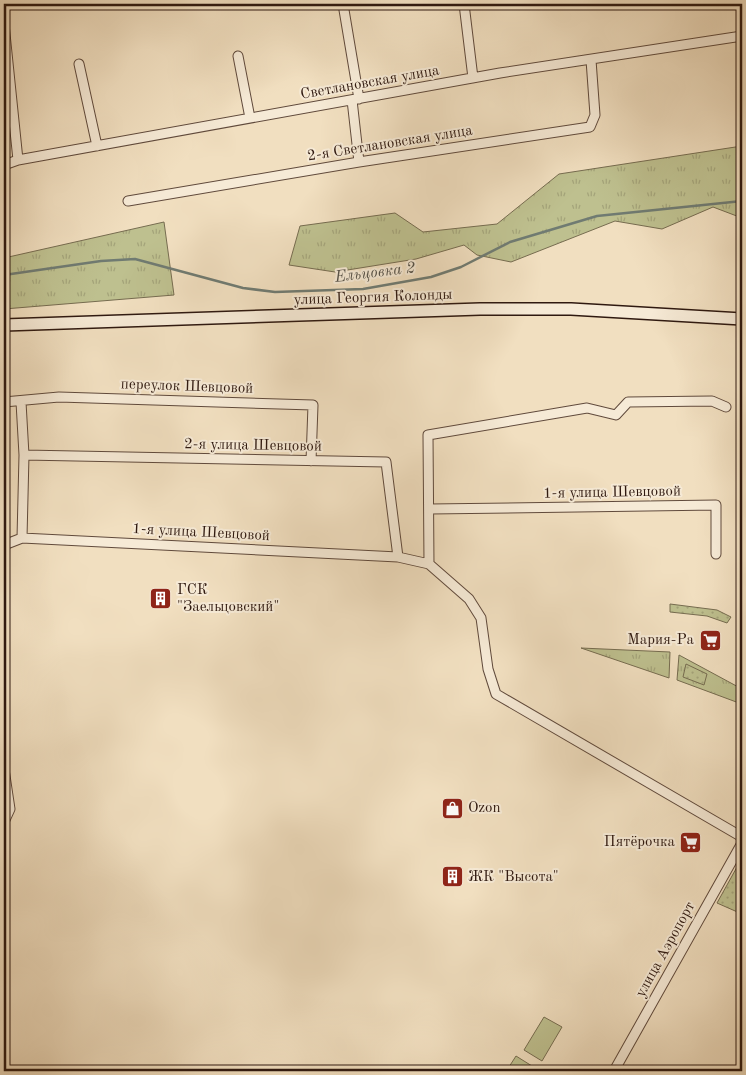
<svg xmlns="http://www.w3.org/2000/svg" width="746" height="1075" viewBox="0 0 746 1075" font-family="'Old Standard TT',serif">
<defs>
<pattern id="grass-tufts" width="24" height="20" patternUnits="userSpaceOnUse" patternTransform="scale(1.25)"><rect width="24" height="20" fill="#bec08f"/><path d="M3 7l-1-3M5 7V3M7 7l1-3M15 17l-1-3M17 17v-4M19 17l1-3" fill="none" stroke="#a4a47a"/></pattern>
<pattern id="park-dots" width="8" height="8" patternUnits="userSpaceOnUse" patternTransform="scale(1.25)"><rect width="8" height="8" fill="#bec08f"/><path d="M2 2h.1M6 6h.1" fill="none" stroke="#a4a47a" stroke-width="1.8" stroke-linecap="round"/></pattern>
</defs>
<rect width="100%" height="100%" fill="#f1dfc0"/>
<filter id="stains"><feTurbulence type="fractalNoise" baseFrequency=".004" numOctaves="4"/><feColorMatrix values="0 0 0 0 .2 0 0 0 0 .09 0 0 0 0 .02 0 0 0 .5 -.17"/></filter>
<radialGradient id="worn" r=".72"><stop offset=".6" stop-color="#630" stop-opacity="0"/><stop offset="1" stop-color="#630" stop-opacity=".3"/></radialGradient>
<path fill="url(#grass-tufts)" stroke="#766c50" d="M742,146V218L713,207L662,229L615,221L511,262L477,255L464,245L416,259L335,272L289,265L300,226L395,213L423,232L497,224L559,174Z
M164,222L174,295L4,309V258Z
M581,648L670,652L669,678Z
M679,655L742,689V698L739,703L677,680Z"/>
<path fill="url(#park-dots)" stroke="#766c50" d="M670,604L717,610L731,617L727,623L707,616L670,612Z
M686,664L707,674L704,685L683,677Z
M742,858V914L717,903Z"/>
<path fill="#bec08f" stroke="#766c50" d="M544,1017L562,1027L542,1061L524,1050Z
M516,1056L540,1071L507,1070Z"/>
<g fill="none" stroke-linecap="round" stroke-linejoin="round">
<path stroke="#707b72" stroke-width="2.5" d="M4,275L101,261L135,259L243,288L275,292L363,289L431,277L461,267L510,242L597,216L742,201"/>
<defs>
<path id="minor" d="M343,4L359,99
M464,4L473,78
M4,24L18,160
M238,56L250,118
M79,64L97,146
M352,100L359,162
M4,165L18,160L500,73L742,36
M128,201L359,162L590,127L595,115L591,60
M4,402L59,397L313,405L311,461
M21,402L24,455L22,538
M24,455L386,462L398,557
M430,509L716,505V554
M4,545L22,538L398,557L429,564L469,599L481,618L488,669L496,694L742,837
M429,564L428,435L587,408L616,415L628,402L712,401L726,407
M4,769L10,809L4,822
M614,1071L742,843"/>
<path id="secondary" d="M4,325L480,309H571L742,319"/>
</defs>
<use href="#minor" stroke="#604a3c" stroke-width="11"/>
<use href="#secondary" stroke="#2f1910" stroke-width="14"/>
<use href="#minor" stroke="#f6ead6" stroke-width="9"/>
<use href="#secondary" stroke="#f6ead6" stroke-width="11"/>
</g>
<defs>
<symbol id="building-square" viewBox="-11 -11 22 22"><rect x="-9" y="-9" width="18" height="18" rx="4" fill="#8f2418" stroke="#f6ead6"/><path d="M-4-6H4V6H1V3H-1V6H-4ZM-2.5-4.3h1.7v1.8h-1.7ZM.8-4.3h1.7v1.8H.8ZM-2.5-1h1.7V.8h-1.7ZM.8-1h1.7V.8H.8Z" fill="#fff"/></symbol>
<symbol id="supermarket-square" viewBox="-11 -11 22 22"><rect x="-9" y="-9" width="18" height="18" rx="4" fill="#8f2418" stroke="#f6ead6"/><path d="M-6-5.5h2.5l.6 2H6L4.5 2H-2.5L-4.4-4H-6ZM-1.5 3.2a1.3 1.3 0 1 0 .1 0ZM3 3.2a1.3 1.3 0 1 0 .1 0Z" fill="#fff"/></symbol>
<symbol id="shop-square" viewBox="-11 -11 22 22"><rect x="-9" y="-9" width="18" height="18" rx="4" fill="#8f2418" stroke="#f6ead6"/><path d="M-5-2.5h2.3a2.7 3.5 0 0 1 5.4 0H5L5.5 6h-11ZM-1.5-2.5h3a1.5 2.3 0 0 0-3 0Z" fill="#fff"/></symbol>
</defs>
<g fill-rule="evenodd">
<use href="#building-square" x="148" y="586" width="25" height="25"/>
<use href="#supermarket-square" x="698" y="628" width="25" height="25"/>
<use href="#shop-square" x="440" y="796" width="25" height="25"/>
<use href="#supermarket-square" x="678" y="830" width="25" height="25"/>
<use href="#building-square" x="440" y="864" width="25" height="25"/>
</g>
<g text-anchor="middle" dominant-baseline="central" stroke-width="4" stroke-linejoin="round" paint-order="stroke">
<g font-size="15" fill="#2f1910" stroke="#f6ead6">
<text transform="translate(370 83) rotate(-10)">Светлановская улица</text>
<text transform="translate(390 144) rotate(-9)">2-я Светлановская улица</text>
<text transform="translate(373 298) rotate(-2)">улица Георгия Колонды</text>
<text transform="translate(187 387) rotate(2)">переулок Шевцовой</text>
<text transform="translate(253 446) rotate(1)">2-я улица Шевцовой</text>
<text transform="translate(612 493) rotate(-1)">1-я улица Шевцовой</text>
<text transform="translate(201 533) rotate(3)">1-я улица Шевцовой</text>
<text transform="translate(666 950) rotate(-61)">улица Аэропорт</text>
</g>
<g font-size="15" fill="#2f1910" stroke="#f6ead6" text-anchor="start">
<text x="177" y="590">ГСК<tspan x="177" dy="17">"Заельцовский"</tspan></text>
<text x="694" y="640" text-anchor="end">Мария-Ра</text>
<text x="468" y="808">Ozon</text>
<text x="675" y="842" text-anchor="end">Пятёрочка</text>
<text x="468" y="877">ЖК "Высота"</text>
</g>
<g font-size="16" font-style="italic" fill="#555249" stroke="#f6ead6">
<text transform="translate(375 273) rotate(-7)">Ельцовка 2</text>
</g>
</g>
<rect width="746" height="1075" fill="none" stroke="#f1dfc0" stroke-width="20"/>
<rect x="5" y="5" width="736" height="1065" fill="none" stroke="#2f1910" stroke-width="2.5"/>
<rect x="10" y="10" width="726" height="1055" fill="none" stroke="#2f1910"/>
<rect width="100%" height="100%" filter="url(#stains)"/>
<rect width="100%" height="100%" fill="url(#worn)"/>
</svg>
